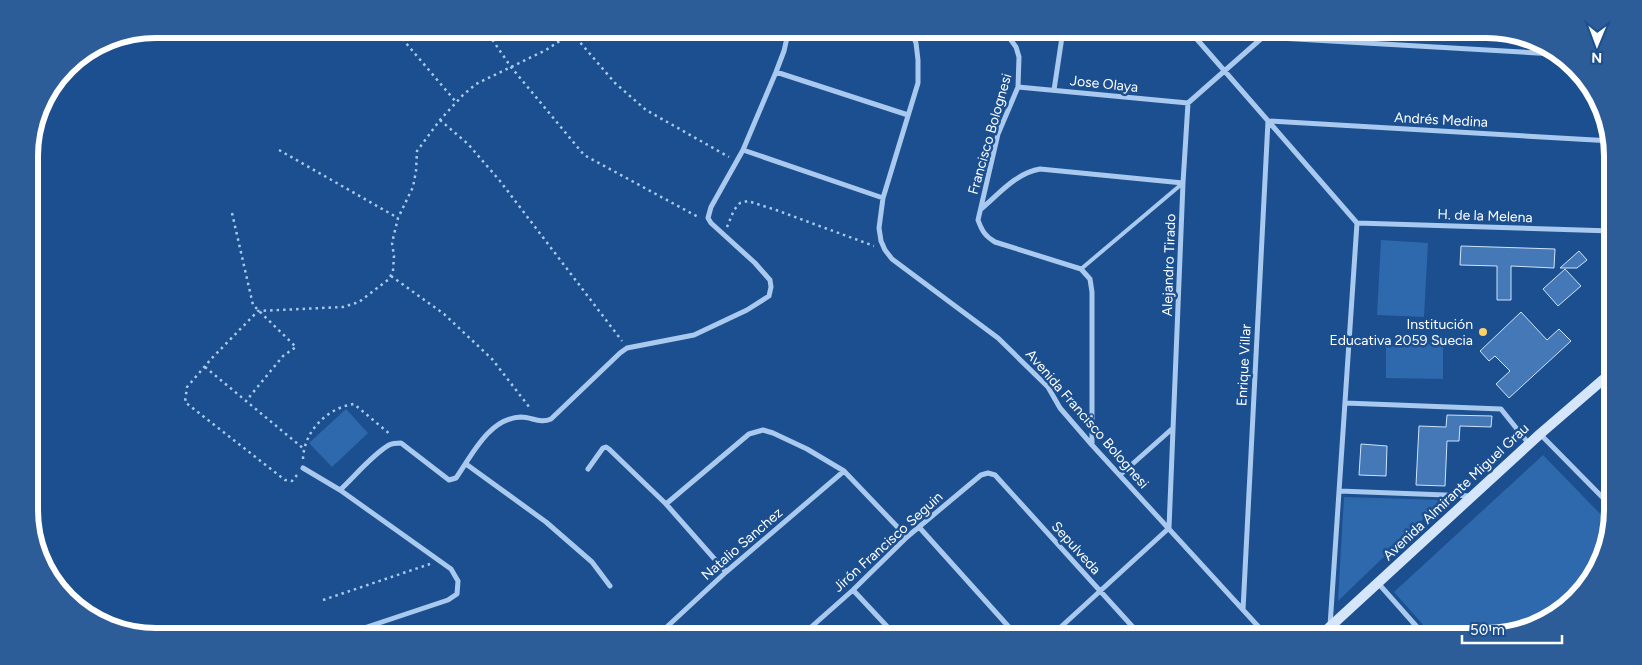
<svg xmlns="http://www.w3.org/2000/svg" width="1642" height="665" viewBox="0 0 1642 665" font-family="Figtree,sans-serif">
<rect width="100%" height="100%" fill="#1b4f8f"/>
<path fill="#2e69ad" d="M1381,240L1428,243L1424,317L1377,315Z
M1386,344H1443V379L1386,378Z
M346,409L368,433L332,467L309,443Z
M1543,455L1611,525L1606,551L1563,610L1495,636H1433L1394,592Z
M1344,497L1443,500L1338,601Z"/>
<path fill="#4478b7" stroke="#cfe3fa" d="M1461,246L1555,249L1554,268L1511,266V300H1497V266L1460,265Z
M1579,251L1587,260L1577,268H1560Z
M1565,269L1581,286L1558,306L1543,289Z
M1521,312L1547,340L1559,329L1571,341L1509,398L1496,384L1510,371L1495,356L1489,361L1480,351Z
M1447,415L1492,416L1491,427L1460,426L1459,441H1447L1445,486L1416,485L1419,426L1446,427Z
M1361,444L1387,446L1386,476L1359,475Z"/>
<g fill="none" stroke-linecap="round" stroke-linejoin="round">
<path stroke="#a9c9ee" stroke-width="2.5" stroke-dasharray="2.5 4" stroke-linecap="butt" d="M394,29L456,102
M485,29L511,67L584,155L700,218
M572,33L615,83L646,110L729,157
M440,120L468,144L500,181L622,341
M279,150L398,218
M232,213L253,305L296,347L283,356L246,401
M727,227L734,210L740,203L748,201L776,210L874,246
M391,276L444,314L492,359L530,408
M205,367L304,449
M303,459C304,431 327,408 354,404L391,435
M297,475L292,481L285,480L185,402L187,387L212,358L258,311L343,307L359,302L389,279L393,271L394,256L392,243L398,218L413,187L416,171L417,151L440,120L463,95L476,84L546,50L578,29
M1426,512L1432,518
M323,600L430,564"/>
<path stroke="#a9c9ee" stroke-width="4" d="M1081,269L1183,183"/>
<path stroke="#a9c9ee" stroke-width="5" d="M910,29L916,43L918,60V83L883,198L879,228L881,241L885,250L892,259L998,338L1048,387L1060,408L1092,445L1267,636
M1003,29L1016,47L1019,57L1018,87L998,134L978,220C982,231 985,236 995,242L1081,269L1090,279L1092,292V445
M1188,29L1357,223
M1263,29V37
M1007,34L1062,37L1079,29
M1263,37L1555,54
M776,72L908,115
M1018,87L1188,103
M1054,90L1062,37
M743,150L883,198
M981,209C999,194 1016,173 1040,169L1183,183
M1357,223L1612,231
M1345,403L1501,409L1529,444
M1540,434L1613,508
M466,464L546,522L592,562L610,586
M303,468L340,490L451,569L458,581L457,594L448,600L340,636
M588,469L603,448L606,447L609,449L666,504L726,572
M1120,475L1173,428
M340,490C354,477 373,454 389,445C393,443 397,443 401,443L449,480L456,478C472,455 489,418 521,417C532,417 540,424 551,419L620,353L627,348L694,335L747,310L769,296L771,287L770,280L755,263L711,223L708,218L711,207L743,150L776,72L784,51L789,29
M1339,491L1472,496
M666,504L749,434L763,430L773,433L807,449L844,471L907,537
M919,527L1017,636
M1169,528L1183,183L1188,103L1263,37
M1378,583L1425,636
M853,590L896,636
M1243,610L1268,121L1612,141
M1330,626L1357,223
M657,636L726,572L844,471
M801,636L853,590L907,537L981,475L988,473L995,475L1141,636
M1051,636L1169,528"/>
<path stroke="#d6e6fa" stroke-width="10" d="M1320,636L1540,434L1613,371"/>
</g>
<circle fill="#ffd166" stroke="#1b4f8f" stroke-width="2" cx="1483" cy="332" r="5"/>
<g text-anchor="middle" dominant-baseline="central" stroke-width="5" stroke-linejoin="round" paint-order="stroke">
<g font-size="14" fill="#fff" stroke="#1b4f8f">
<text transform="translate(1104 84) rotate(6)">Jose Olaya</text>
<text transform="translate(1441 120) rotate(3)">Andrés Medina</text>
<text transform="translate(990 134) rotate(-74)">Francisco Bolognesi</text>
<text transform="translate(1485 216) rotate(2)">H. de la Melena</text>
<text transform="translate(1169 265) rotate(-88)">Alejandro Tirado</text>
<text transform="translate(1244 365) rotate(-87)">Enrique Villar</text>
<text transform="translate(1087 419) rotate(49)">Avenida Francisco Bolognesi</text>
<text transform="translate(1456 492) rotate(-43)">Avenida Almirante Miguel Grau</text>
<text transform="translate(888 542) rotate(-42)">Jirón Francisco Seguin</text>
<text transform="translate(742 544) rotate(-41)">Natalio Sanchez</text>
<text transform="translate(1076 548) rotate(48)">Sepulveda</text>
</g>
<g font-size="14" fill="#fff" stroke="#1b4f8f" text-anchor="end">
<text x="1473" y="324">Institución<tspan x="1473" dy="16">Educativa 2059 Suecia</tspan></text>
</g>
</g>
<path d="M0 0H1642V665H0ZM156 38H1486A118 118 0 0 1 1604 156V510A118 118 0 0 1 1486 628H156A118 118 0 0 1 38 510V156A118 118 0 0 1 156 38Z" fill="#2d5d98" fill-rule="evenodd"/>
<path fill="none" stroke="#fff" stroke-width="6" d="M156 38H1486A118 118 0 0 1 1604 156V510A118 118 0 0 1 1486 628H156A118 118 0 0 1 38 510V156A118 118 0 0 1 156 38Z"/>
<g transform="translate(1597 45) rotate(181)" stroke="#1b4f8f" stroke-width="4" paint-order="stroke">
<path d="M0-4L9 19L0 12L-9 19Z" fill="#ffffff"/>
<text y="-8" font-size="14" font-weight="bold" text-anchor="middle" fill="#ffffff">N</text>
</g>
<path d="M1462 635v8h100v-8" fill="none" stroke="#ffffff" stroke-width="2.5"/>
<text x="1470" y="635" font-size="15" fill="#ffffff" stroke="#1b4f8f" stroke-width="4" paint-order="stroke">50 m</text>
</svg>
